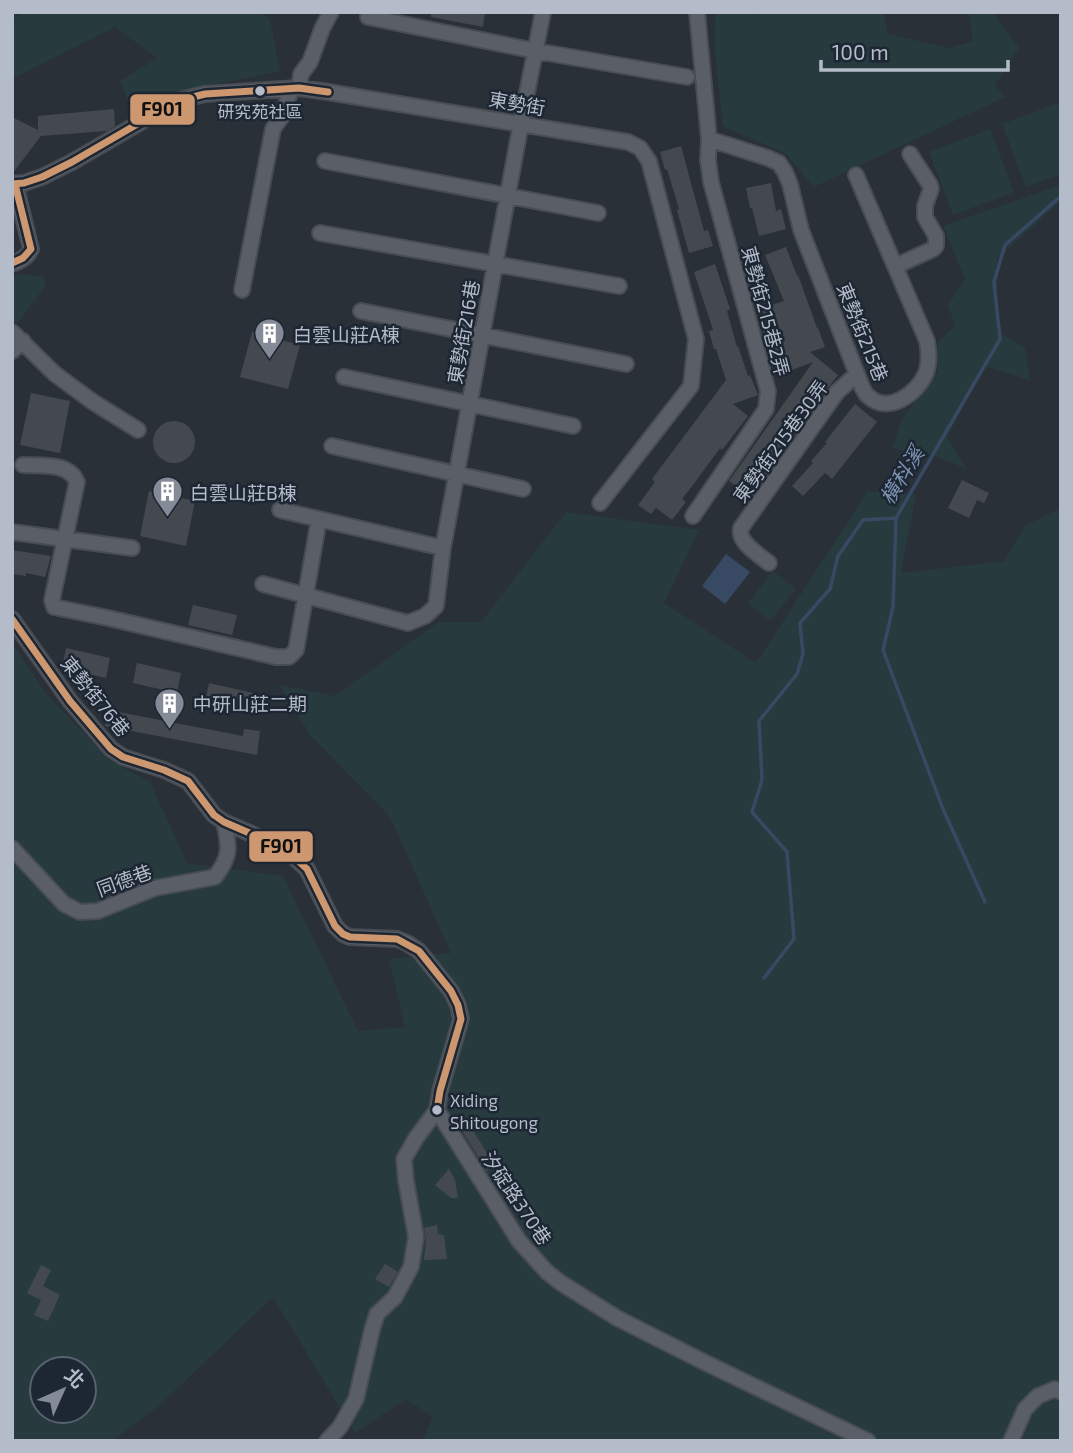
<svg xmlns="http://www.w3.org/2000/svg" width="1073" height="1453" viewBox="0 0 1073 1453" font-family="'Exo 2','Noto Sans TC',sans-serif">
<rect width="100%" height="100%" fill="#2a3038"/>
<path fill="#273a3e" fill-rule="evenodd" d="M28,12H260L270,19L280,71L184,91L134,115L120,81L157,58L115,27L12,79V18Z
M716,12H746L760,15L761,12H883L888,34L950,48L973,41L969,12H992L1019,48L995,85L1005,97L814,187L786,154L723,126L714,41Z
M1061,102V174L1026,187L1002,124Z
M990,129L1014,192L953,215L929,152Z
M1061,185V201L997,259V331L1025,348L1030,380L984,366L947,437L967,469L927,453L904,476V451L893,448L902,419L938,371V342L955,326L948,305L965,279L943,226Z
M12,274L43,276L46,285L17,324L12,320Z
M868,491L916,494L901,573L1004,561L1025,526L1061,508V1441H422L433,1417L406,1399L355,1433L273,1297L161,1404L112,1441H12V643L47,695L110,760L150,782L187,863L283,876L358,1031L405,1027L389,959L451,953L390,817L311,736L279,685L335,696L439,622H481L566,512L699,530L664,603L756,663ZM42,1369H84V1411H42Z
M773,571L796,589L770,621L748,603Z"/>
<path fill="#384963" d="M726,554L750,572L725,604L702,586Z"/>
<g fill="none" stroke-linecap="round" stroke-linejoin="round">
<path stroke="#384963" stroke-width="3.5" d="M896,519L893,607L883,650L943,809L985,902
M764,978L794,939L787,852L752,812L762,780L759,721L797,674L803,654L800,623L830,589L838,556L863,520L896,518L1000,339L994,282L1005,245L1061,196"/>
</g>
<path fill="#444950" d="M431,12H485L483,27L431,17Z
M114,109L115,126L107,131L41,136L12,174V117L38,130V116Z
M681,146L704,231L708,230L713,246L689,253L677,210L679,209L667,169L665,170L660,152Z
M771,183L776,211L781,209L786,229L759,236L752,208H750L746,188Z
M786,247L797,276L798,275L817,328H818L825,347L810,352L838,375L806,415L807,416L751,497L729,481L813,362L779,375L768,348L757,310L784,301L765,255Z
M715,264L730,309L727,311L737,347L738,346L748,376L750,375L758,395L733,404L748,416L722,450L720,448L696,481L682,499L686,502L672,520L656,508L651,514L638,505L655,482L652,479L726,380L716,349H714L709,331L713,330L694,272Z
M252,332L300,345L288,389L240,377Z
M31,393L70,401L60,453L20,445Z
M855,404L877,422L832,479L825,473L803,496L792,486L813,463L811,461L827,443L825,442Z
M153 442a21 21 0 1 1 42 0a21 21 0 1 1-42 0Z
M962,480L989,493L984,503L977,500L969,518L948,508Z
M149,491L195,501L186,546L140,536Z
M12,550L51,556L45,577L26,573V576L12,574Z
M193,605L237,615L232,635L188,625Z
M66,648L110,658L106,678L62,668Z
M137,663L181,673L177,693L133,683Z
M209,683L253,693L249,713L205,702Z
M108,710L243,736L244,729L260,731L257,755L105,726Z
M469,1124L495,1166L487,1171L460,1128Z
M449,1169L455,1180L458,1198H451L435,1185Z
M437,1225L438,1234L444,1235L447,1259L424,1260L426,1238L424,1228Z
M385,1264L398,1272L389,1287L375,1279Z
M41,1265L51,1270L43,1286L60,1295L48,1321L34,1315L41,1300L27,1293Z"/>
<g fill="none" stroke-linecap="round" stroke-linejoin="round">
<defs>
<path id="minor" d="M368,17L536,51L687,77
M299,88L301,74L310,62L322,29L331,12
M709,139L768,158L779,163L785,172L790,184L801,230L862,387C864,390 865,394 868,396C888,415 917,394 926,373C930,362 929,352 927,341L856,175
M325,161L598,213
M12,184L24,183L42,177L72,162L177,101L205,94L299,88L328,92L628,142L640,148L649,161L696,339L691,386L600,503
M320,233L619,286
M12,263C19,263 29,255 31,249L15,184
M896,266L933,249L936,246V236L925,217V206L931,189L930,185L910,154
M242,290L273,129L282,116L291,90
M361,311L626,364
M12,332L55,374L93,402L138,430
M12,351L23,341
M344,377L573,426
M332,446L523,489
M23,465C41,466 69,462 77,482L52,600L54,607L108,618L276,657H289L296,650L319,519
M280,510L443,548
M693,516L766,409L768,391L711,182L708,160L709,139L697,12
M12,532L132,548
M769,563C758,554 737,542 741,528L837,392L857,374
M263,584L408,623L425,616L436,606L443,548L521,123L543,12
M12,619L70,701L111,749L123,757L164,770L188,781L214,815L224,822L284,848L307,869L335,926L343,934L350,937L397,939L407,943L419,951L451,991L458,1005L461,1019L440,1091L437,1110L416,1138L404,1159L406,1181L416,1237L411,1267L395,1297L377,1314L372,1330L356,1399L340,1427L327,1441
M12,848L64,904L80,912L98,911L155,888L215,877C232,855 229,846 224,822
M437,1110L519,1241L547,1272L561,1283L617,1318L706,1363L868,1441
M1011,1441L1025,1409L1038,1396L1055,1389L1061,1392"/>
</defs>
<use href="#minor" stroke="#484c53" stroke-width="18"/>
<use href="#minor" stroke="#5a5e66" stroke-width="14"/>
<defs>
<path id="bus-1" d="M12,184L24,183L42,177L72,162L177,101L205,94L299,88L328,92
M12,263L23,258L31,249L15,184
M12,619L70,701L111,749L123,757L164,770L188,781L214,815L224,822L284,848L307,869L335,926L343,934L350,937L397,939L419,951L451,991L458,1005L461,1019L440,1091L437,1110"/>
</defs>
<use href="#bus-1" stroke="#1d2633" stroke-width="12"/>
<use href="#bus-1" stroke="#cd976f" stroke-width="7"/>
</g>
<defs>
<symbol id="building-pin" viewBox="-11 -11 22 30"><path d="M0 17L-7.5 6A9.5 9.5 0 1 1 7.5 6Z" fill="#848b96" stroke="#1d2633"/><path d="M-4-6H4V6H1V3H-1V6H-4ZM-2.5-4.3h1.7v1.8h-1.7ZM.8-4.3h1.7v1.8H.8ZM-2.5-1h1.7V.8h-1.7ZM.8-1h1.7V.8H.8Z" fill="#fff"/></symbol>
</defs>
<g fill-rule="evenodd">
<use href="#building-pin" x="252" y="316" width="35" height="47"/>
<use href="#building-pin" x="150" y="474" width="35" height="47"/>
<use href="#building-pin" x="152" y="686" width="35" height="47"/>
</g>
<g fill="#b4bcc9" stroke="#1d2633" stroke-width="2.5">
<circle cx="260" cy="91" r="6"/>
<circle cx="437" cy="1110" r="6"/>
</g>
<g text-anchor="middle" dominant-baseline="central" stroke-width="5" stroke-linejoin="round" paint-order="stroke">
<g font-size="17" fill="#b4bcc9" stroke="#1d2633">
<text x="260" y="111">研究苑社區</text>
<text x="450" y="1100" text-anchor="start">Xiding<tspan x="450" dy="22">Shitougong</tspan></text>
</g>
<g font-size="19" fill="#b4bcc9" stroke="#1d2633">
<text transform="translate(517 103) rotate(10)">東勢街</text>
<text transform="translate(766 311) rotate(75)">東勢街215巷2弄</text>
<text transform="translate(463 332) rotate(-80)">東勢街216巷</text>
<text transform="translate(863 332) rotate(68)">東勢街215巷</text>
<text transform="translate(780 441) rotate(-54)">東勢街215巷30弄</text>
<text transform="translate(96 696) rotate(51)">東勢街76巷</text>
<text transform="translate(124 880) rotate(-20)">同德巷</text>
<text transform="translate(517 1198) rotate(56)">汐碇路370巷</text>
</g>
<g font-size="19" fill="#b4bcc9" stroke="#1d2633" text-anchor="start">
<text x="293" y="334">白雲山莊A棟</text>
<text x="190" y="492">白雲山莊B棟</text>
<text x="193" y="703">中研山莊二期</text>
</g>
<g font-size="21" font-style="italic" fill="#7c92b1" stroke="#1d2633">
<text transform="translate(901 475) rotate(-58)">橫科溪</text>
</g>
</g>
<g stroke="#1d2633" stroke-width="2.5">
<rect x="129" y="93" width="67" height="33" rx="7" fill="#cd976f"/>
<rect x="248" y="830" width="66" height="33" rx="7" fill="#cd976f"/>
</g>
<g font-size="19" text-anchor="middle" font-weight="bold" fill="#111">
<text x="162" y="116">F901</text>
<text x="281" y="853">F901</text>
</g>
<rect width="1073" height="1453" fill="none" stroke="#b4bcc9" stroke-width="28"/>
<g transform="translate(63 1390) rotate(45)"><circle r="33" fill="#1d2633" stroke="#59626f" stroke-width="2"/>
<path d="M0-5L12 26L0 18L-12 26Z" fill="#848b96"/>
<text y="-10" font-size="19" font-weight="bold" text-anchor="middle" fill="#b4bcc9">北</text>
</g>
<path d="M821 60v10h187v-10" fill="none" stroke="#b4bcc9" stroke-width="3.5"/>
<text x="832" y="60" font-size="21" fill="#b4bcc9" stroke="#1d2633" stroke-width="5" paint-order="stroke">100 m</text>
</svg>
